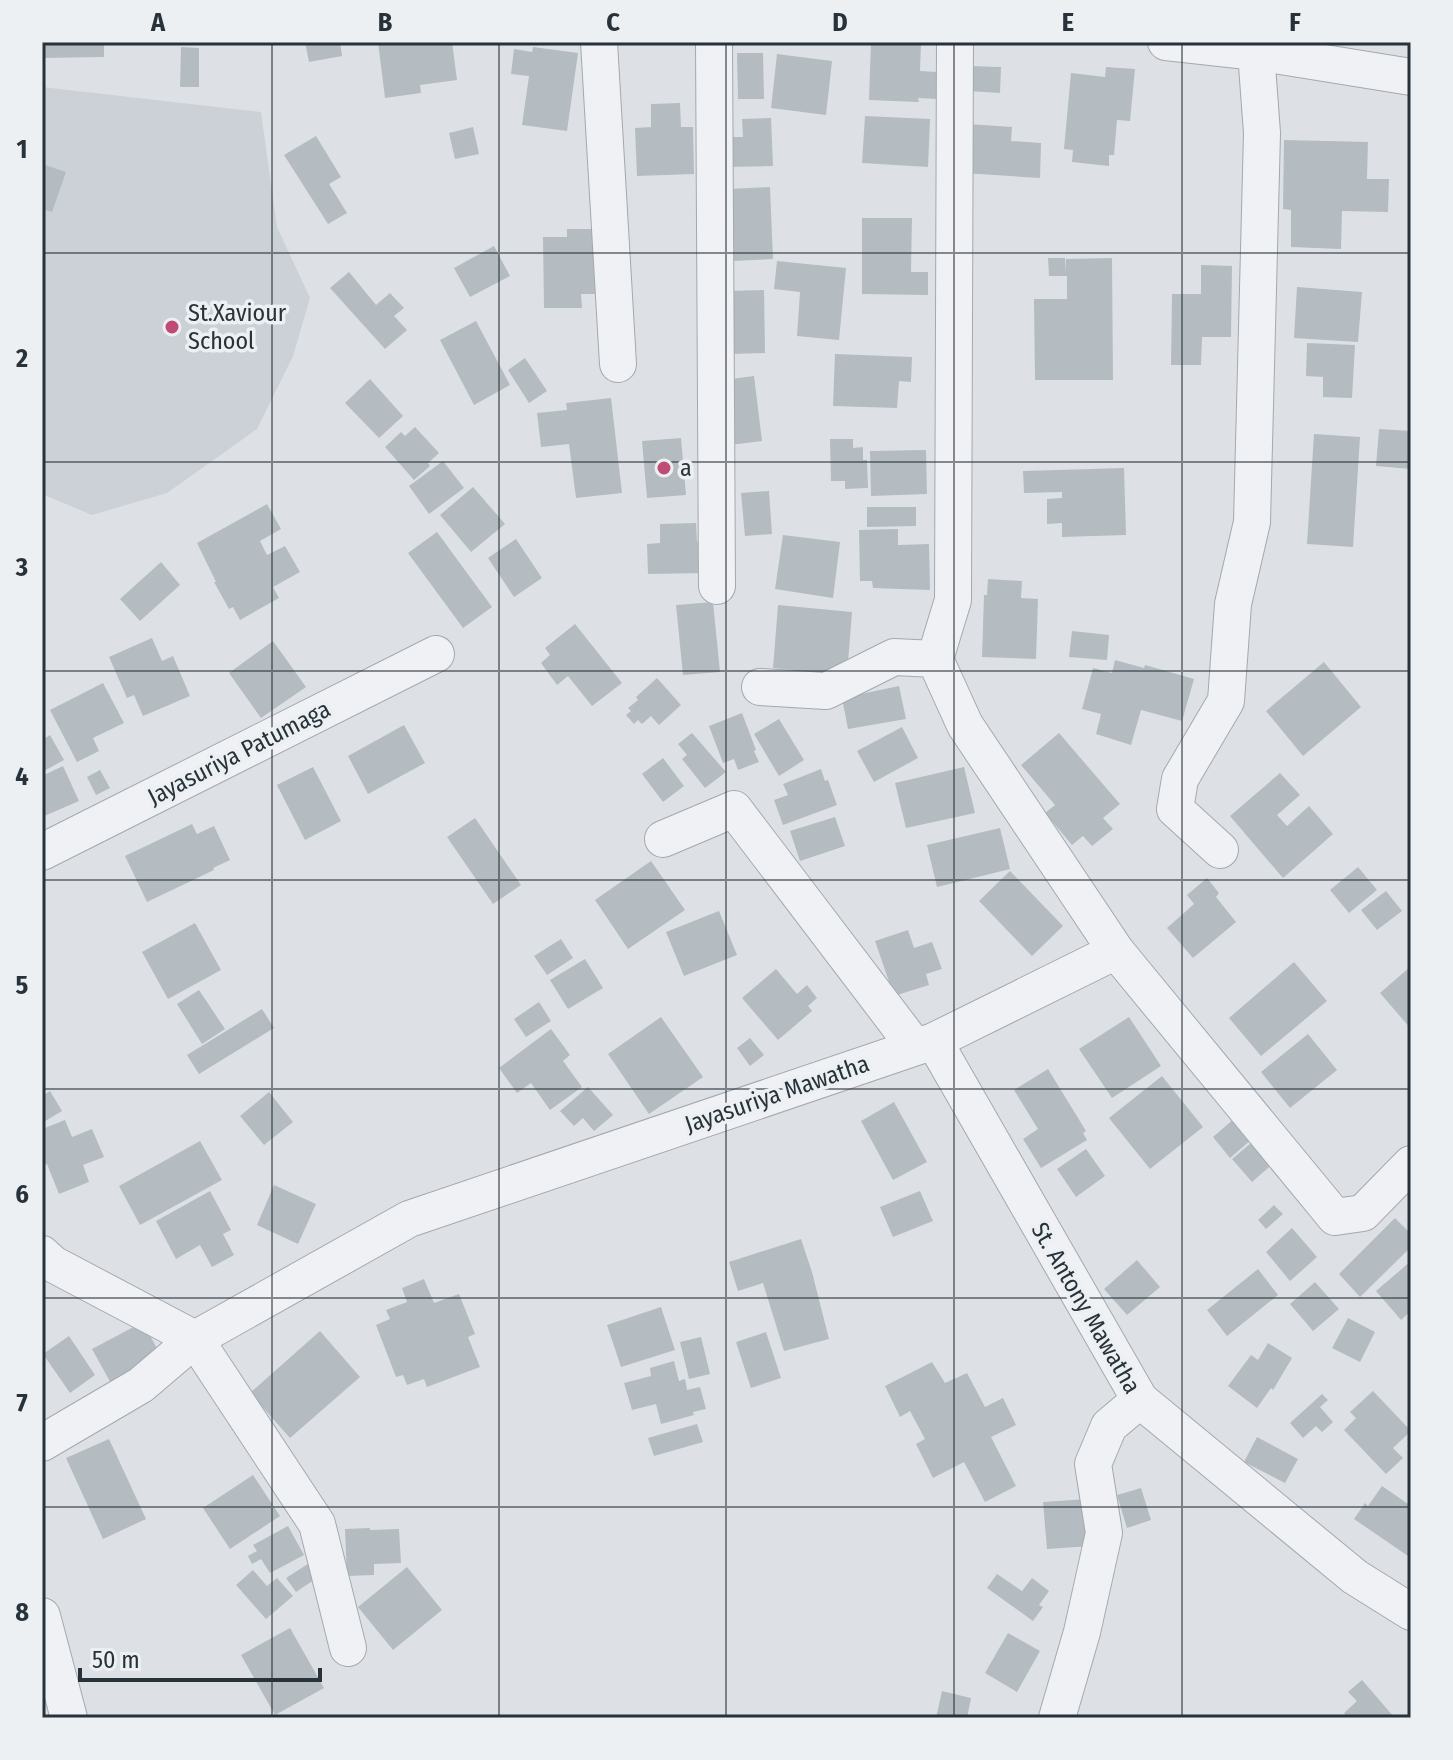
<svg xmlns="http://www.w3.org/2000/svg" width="1453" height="1760" viewBox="0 0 1453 1760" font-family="'Fira Sans Condensed',sans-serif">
<rect width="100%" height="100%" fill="#dde1e5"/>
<path fill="#cbd1d6" d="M42,87L261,112L277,227L310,298L293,356L257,429L167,493L92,515L42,494Z"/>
<path fill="#b4bcc1" d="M42,42H104V57L42,58Z
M305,42H340L342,56L309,62Z
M378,42H452L457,80L420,85L421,93L385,98Z
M871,42L921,43L920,71L938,72L937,99L918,98L919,102L869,100Z
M181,47L199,48V87H180Z
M533,47L578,53L567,131L522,125L529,76L511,74L514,49L532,52Z
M737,53H763L764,99H738Z
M777,54L832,61L826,115L771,108Z
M969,66L1001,67L1000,93L967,91Z
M1106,67L1135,69L1130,121L1117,120L1114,155H1109V166L1072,162L1073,150L1064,149L1071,73L1105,77Z
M680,103L681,127H693L694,174L637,176L635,128L651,127V104Z
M865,116L930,119L928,167L862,163Z
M771,118L773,166L726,167V137H743L742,119Z
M968,124L1012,127L1011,141L1041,143L1040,178L963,173Z
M473,127L479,154L455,159L449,133Z
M316,136L341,177L329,184L347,213L328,224L284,155Z
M1284,140L1368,142L1367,179H1389L1388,212L1342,211L1341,249L1291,247V210L1283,209Z
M42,164L66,172L52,212L42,209Z
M770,187L773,259L733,261L730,189Z
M862,218H912L911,272H928V295L862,294Z
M567,229H594L595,294H581L582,308H544L543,237H567Z
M494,246L510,276L470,297L454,268Z
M1048,258H1065L1066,273V259L1112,258L1113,380H1035L1034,299H1067V276H1049Z
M777,261L846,268L839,340L797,336L800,292L774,289Z
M1201,265L1232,266L1231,337H1202L1201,365H1171L1172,294H1201Z
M349,272L376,305L390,293L404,308L394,316L407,330L385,349L330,288Z
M1297,287L1362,292L1358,342L1294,338Z
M764,290L765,353L729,354L728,291Z
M476,321L510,385L474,405L440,340Z
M1307,343L1355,345L1352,398L1323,397V377L1306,376Z
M835,354L912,357L911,382L899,381L897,408L833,406Z
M525,358L547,391L529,403L508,370Z
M754,376L762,441L730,445L723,380Z
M370,379L403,416L379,438L345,403Z
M611,398L622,493L576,498L569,444L541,447L537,413L567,410L566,403Z
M415,427L439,453L428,463L430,466L414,480L385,447L401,432L405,436Z
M1379,429L1411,431V469L1376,466Z
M1314,434L1360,437L1353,547L1307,544Z
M681,438L686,495L647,498L642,441Z
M830,439H853V448L863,447V460H867L868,488L845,489V481H831Z
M926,450L927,494L871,496L870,451Z
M443,461L464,488L429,514L409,486Z
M1124,468L1126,535L1062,537V523L1047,524V499L1062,498V492L1024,493L1023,471Z
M473,487L505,524L471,552L440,515Z
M769,491L772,534L745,536L741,493Z
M267,504L281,529L260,541L267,555L285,546L300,572L273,587L279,598L240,620L233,607L229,609L214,582H216L197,543Z
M867,507H916V526L867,527Z
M696,523L697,542H705L706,573L648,574L647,544L660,543V524Z
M898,529V545L929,544L930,590L873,588L872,581H860L859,530Z
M437,532L492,607L463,628L408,553Z
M783,535L840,542L833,598L775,589Z
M516,539L542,578L514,597L488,558Z
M161,562L180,585L140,621L120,599Z
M988,579L1022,581L1021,598L1038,599L1036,659L982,657L984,595H987Z
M713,602L720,672L683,675L676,605Z
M778,605L852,612L847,675L773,668Z
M575,624L622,683L592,706L568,676L557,685L541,663L550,655L545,648Z
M1072,631L1109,635L1107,660L1069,657Z
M152,638L162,661L173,656L190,696L143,716L134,695L127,698L109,657Z
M273,641L306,687L261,718L229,673Z
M1115,660L1144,668L1145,665L1194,679L1182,721L1141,710L1131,745L1096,734L1101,714L1082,709L1093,668L1112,673Z
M1324,662L1361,707L1303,756L1266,711Z
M657,678L681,705L659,725L651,716L642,724L638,720L634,724L626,715L631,711L628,708L638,700L636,697Z
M103,683L124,723L93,738L99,751L77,762L50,710Z
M899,686L906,719L848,729L842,698Z
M742,713L756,750L754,751L759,762L738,770L734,759L723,763L709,726Z
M779,719L804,760L779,776L754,734Z
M404,725L425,763L368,794L348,756Z
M902,727L918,758L874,782L857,751Z
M692,733L726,772L705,788L682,759L687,755L678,744Z
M1059,733L1120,804L1103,818L1113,829L1092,846L1083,836L1072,845L1045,813L1055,805L1021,765Z
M50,735L64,760L42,772V740Z
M663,758L684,786L663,802L642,774Z
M63,766L79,801L42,817V776Z
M313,767L341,821L305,840L277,785Z
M964,767L975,813L906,828L895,783Z
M821,769L825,781L828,780L837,805L783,825L774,800L788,795L783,784Z
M100,770L110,788L96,795L87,777Z
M1280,773L1300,795L1277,815L1287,826L1309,806L1333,834L1283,878L1230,816Z
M835,817L845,846L800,861L790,831Z
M475,818L521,885L493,904L447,837Z
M192,824L197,834L214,826L230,860L213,868L214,870L147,902L125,856Z
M1000,828L1010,869L937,887L927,845Z
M651,861L685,910L628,949L595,900Z
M1358,867L1377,890L1349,913L1330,890Z
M1010,871L1063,926L1032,956L979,901Z
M1207,878L1219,893L1216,897L1236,922L1193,958L1167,928L1194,904L1187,895Z
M1386,891L1402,911L1377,930L1361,910Z
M719,911L737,955L684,976L666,932Z
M195,923L221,970L168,999L142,952Z
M908,930L914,948L932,942L942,969L926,974L929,985L894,996L875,941Z
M561,939L573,958L547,975L534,956Z
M585,959L603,988L568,1009L550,980Z
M1294,962L1327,1001L1261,1056L1229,1018Z
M1411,966V1029L1380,993Z
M776,969L797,994L807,985L817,998L808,1006L812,1011L778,1040L742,998Z
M199,990L225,1029L202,1044L177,1004Z
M539,1002L551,1021L526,1037L514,1019Z
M262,1009L274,1028L199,1074L187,1055Z
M661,1017L703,1077L649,1114L608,1054Z
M1129,1017L1161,1066L1112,1098L1079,1049Z
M551,1029L570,1055L563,1061L582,1087L550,1110L531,1083L517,1093L499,1068Z
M1308,1034L1337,1070L1290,1108L1261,1072Z
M750,1038L764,1055L750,1066L737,1048Z
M1048,1069L1086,1131L1083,1133L1087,1140L1041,1168L1023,1139L1038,1129L1014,1090Z
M1162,1076L1203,1127L1150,1169L1109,1118Z
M588,1087L613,1115L594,1131L583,1118L574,1126L560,1111Z
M50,1091L62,1111L42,1123V1096Z
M269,1092L293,1122L264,1145L240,1116Z
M894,1102L927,1162L893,1180L861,1121Z
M1235,1118L1252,1139L1230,1158L1213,1137Z
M65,1120L72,1137L92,1129L104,1157L83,1165L89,1182L59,1194L47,1164L42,1166V1129Z
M1257,1138L1276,1161L1252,1182L1232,1159Z
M200,1141L222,1180L140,1225L119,1186Z
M1086,1149L1105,1176L1076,1197L1057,1169Z
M274,1185L316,1204L298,1244L257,1225Z
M210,1191L231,1230L223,1234L234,1255L212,1267L200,1245L176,1259L156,1221Z
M920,1191L933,1221L893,1237L880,1207Z
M1274,1205L1283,1214L1266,1229L1258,1220Z
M1395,1218L1411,1234V1247L1360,1297L1339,1274Z
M1292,1228L1317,1257L1290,1281L1266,1252Z
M801,1239L812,1272L829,1339L784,1351L763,1283L738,1291L729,1262Z
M1137,1260L1160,1287L1127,1315L1104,1289Z
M1411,1261V1311L1401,1320L1376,1291Z
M1258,1269L1278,1295L1227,1336L1207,1310Z
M424,1279L434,1303L459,1294L475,1334L468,1337L480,1367L427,1387L424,1379L407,1385L403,1375L396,1377L376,1325L390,1319L386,1310L407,1302L402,1288Z
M1315,1282L1339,1309L1313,1331L1290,1304Z
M661,1307L675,1350L621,1367L607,1325Z
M1348,1318L1375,1332L1360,1362L1332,1348Z
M143,1322L163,1360L113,1387L92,1349Z
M320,1331L360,1377L290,1438L250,1393Z
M766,1332L781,1378L751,1388L736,1342Z
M69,1336L95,1375L70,1393L43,1354Z
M701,1337L710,1374L689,1379L680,1342Z
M1268,1343L1292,1358L1273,1390L1271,1388L1257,1408L1228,1386L1251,1355L1258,1360Z
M674,1361L679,1381L685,1379L687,1390L700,1387L706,1409L693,1412L694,1415L661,1424L656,1404L632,1410L624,1383L651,1376L650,1368Z
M932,1362L945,1383L967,1373L985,1407L1003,1398L1016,1425L991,1437L1016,1486L985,1502L964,1462L933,1478L916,1444L925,1439L910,1411L900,1417L885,1386Z
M1373,1391L1411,1431L1393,1448L1403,1458L1386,1474L1344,1430L1356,1418L1350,1412Z
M1322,1394L1328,1400L1320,1407L1333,1422L1322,1432L1316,1426L1303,1438L1290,1423Z
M697,1424L703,1442L654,1456L648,1438Z
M1257,1437L1298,1459L1285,1483L1244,1462Z
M109,1439L146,1519L103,1539L66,1458Z
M253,1475L280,1516L230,1549L203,1508Z
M1382,1486L1411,1506V1558L1354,1519L1365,1503L1368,1506Z
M1141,1488L1151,1520L1127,1528L1117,1495Z
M1088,1499L1092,1546L1047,1549L1043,1502Z
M288,1526L304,1555L270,1573L261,1559L252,1564L248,1556L257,1551L253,1545Z
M370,1528V1530L399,1529L401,1563L374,1564V1575L347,1576L345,1529Z
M311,1562L320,1576L296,1592L286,1578Z
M407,1567L442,1610L393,1650L358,1607Z
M253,1570L267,1586L277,1578L293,1596L266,1619L236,1585Z
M997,1574L1022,1591L1032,1578L1049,1591L1039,1605L1043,1607L1033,1621L987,1588Z
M290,1628L324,1688L275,1715L241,1655Z
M1008,1633L1040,1651L1017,1692L985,1673Z
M1362,1680L1394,1717L1392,1718H1348L1344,1713L1357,1701L1348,1692Z
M942,1691L971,1698L967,1718H936Z"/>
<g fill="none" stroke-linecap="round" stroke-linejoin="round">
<defs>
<path id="minor" d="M599,42L618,364
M714,42L717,586
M955,42L953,600L935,659L965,725L1116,951
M1166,42L1256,52L1411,77
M760,687L826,691L894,657L935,659
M663,839L734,809L915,1047
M1220,850L1175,809L1180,779L1226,701L1233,604L1252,522L1262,133L1256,52
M42,852L436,654
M934,1041L1140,1400L1355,1577L1411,1612
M42,1254L53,1264L195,1339L409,1219L934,1041L1116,951L1335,1217L1363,1213L1411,1164
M42,1443L141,1385L195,1339L317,1524L348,1648
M42,1616L69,1718
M1057,1718L1082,1632L1104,1533L1093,1464L1109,1426L1140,1400"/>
</defs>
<use href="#minor" stroke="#a3a9ae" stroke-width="38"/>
<use href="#minor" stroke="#eff1f4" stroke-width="36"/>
</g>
<path fill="none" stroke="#28323a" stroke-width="2" stroke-opacity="0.55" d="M272,42V1718M499,42V1718M726,42V1718M954,42V1718M1182,42V1718M42,253H1411M42,462H1411M42,671H1411M42,880H1411M42,1089H1411M42,1298H1411M42,1507H1411"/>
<g fill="#c04c74" stroke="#ecf0f3" stroke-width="3">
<circle cx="172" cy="327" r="8"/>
<circle cx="664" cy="468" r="8"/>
</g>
<g text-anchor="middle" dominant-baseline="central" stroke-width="7" stroke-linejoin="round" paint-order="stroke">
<g font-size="24" fill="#28323a" stroke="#ecf0f3" text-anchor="start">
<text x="188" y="313">St.Xaviour<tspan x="188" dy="28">School</tspan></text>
<text x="680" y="468">a</text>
</g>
<g font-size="24" fill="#28323a" stroke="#ecf0f3">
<text transform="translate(239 753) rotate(-27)">Jayasuriya Patumaga</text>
<text transform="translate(777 1094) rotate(-19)">Jayasuriya Mawatha</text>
<text transform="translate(1086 1308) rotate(60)">St. Antony Mawatha</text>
</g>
</g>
<rect width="1453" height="1760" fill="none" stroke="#ecf0f3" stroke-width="88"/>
<path d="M80 1668v12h240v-12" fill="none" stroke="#28323a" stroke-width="4"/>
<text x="92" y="1668" font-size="24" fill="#28323a" stroke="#ecf0f3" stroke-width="6" paint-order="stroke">50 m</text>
<rect x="44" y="44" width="1365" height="1672" fill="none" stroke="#28323a" stroke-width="3"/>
<g font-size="26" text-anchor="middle" font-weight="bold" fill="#28323a">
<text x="158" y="31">A</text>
<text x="385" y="31">B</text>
<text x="613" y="31">C</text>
<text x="840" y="31">D</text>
<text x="1068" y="31">E</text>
<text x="1295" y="31">F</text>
<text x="22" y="158">1</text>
<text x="22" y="367">2</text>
<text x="22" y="576">3</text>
<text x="22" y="785">4</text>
<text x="22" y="994">5</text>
<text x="22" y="1203">6</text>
<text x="22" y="1412">7</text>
<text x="22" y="1621">8</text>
</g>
</svg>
